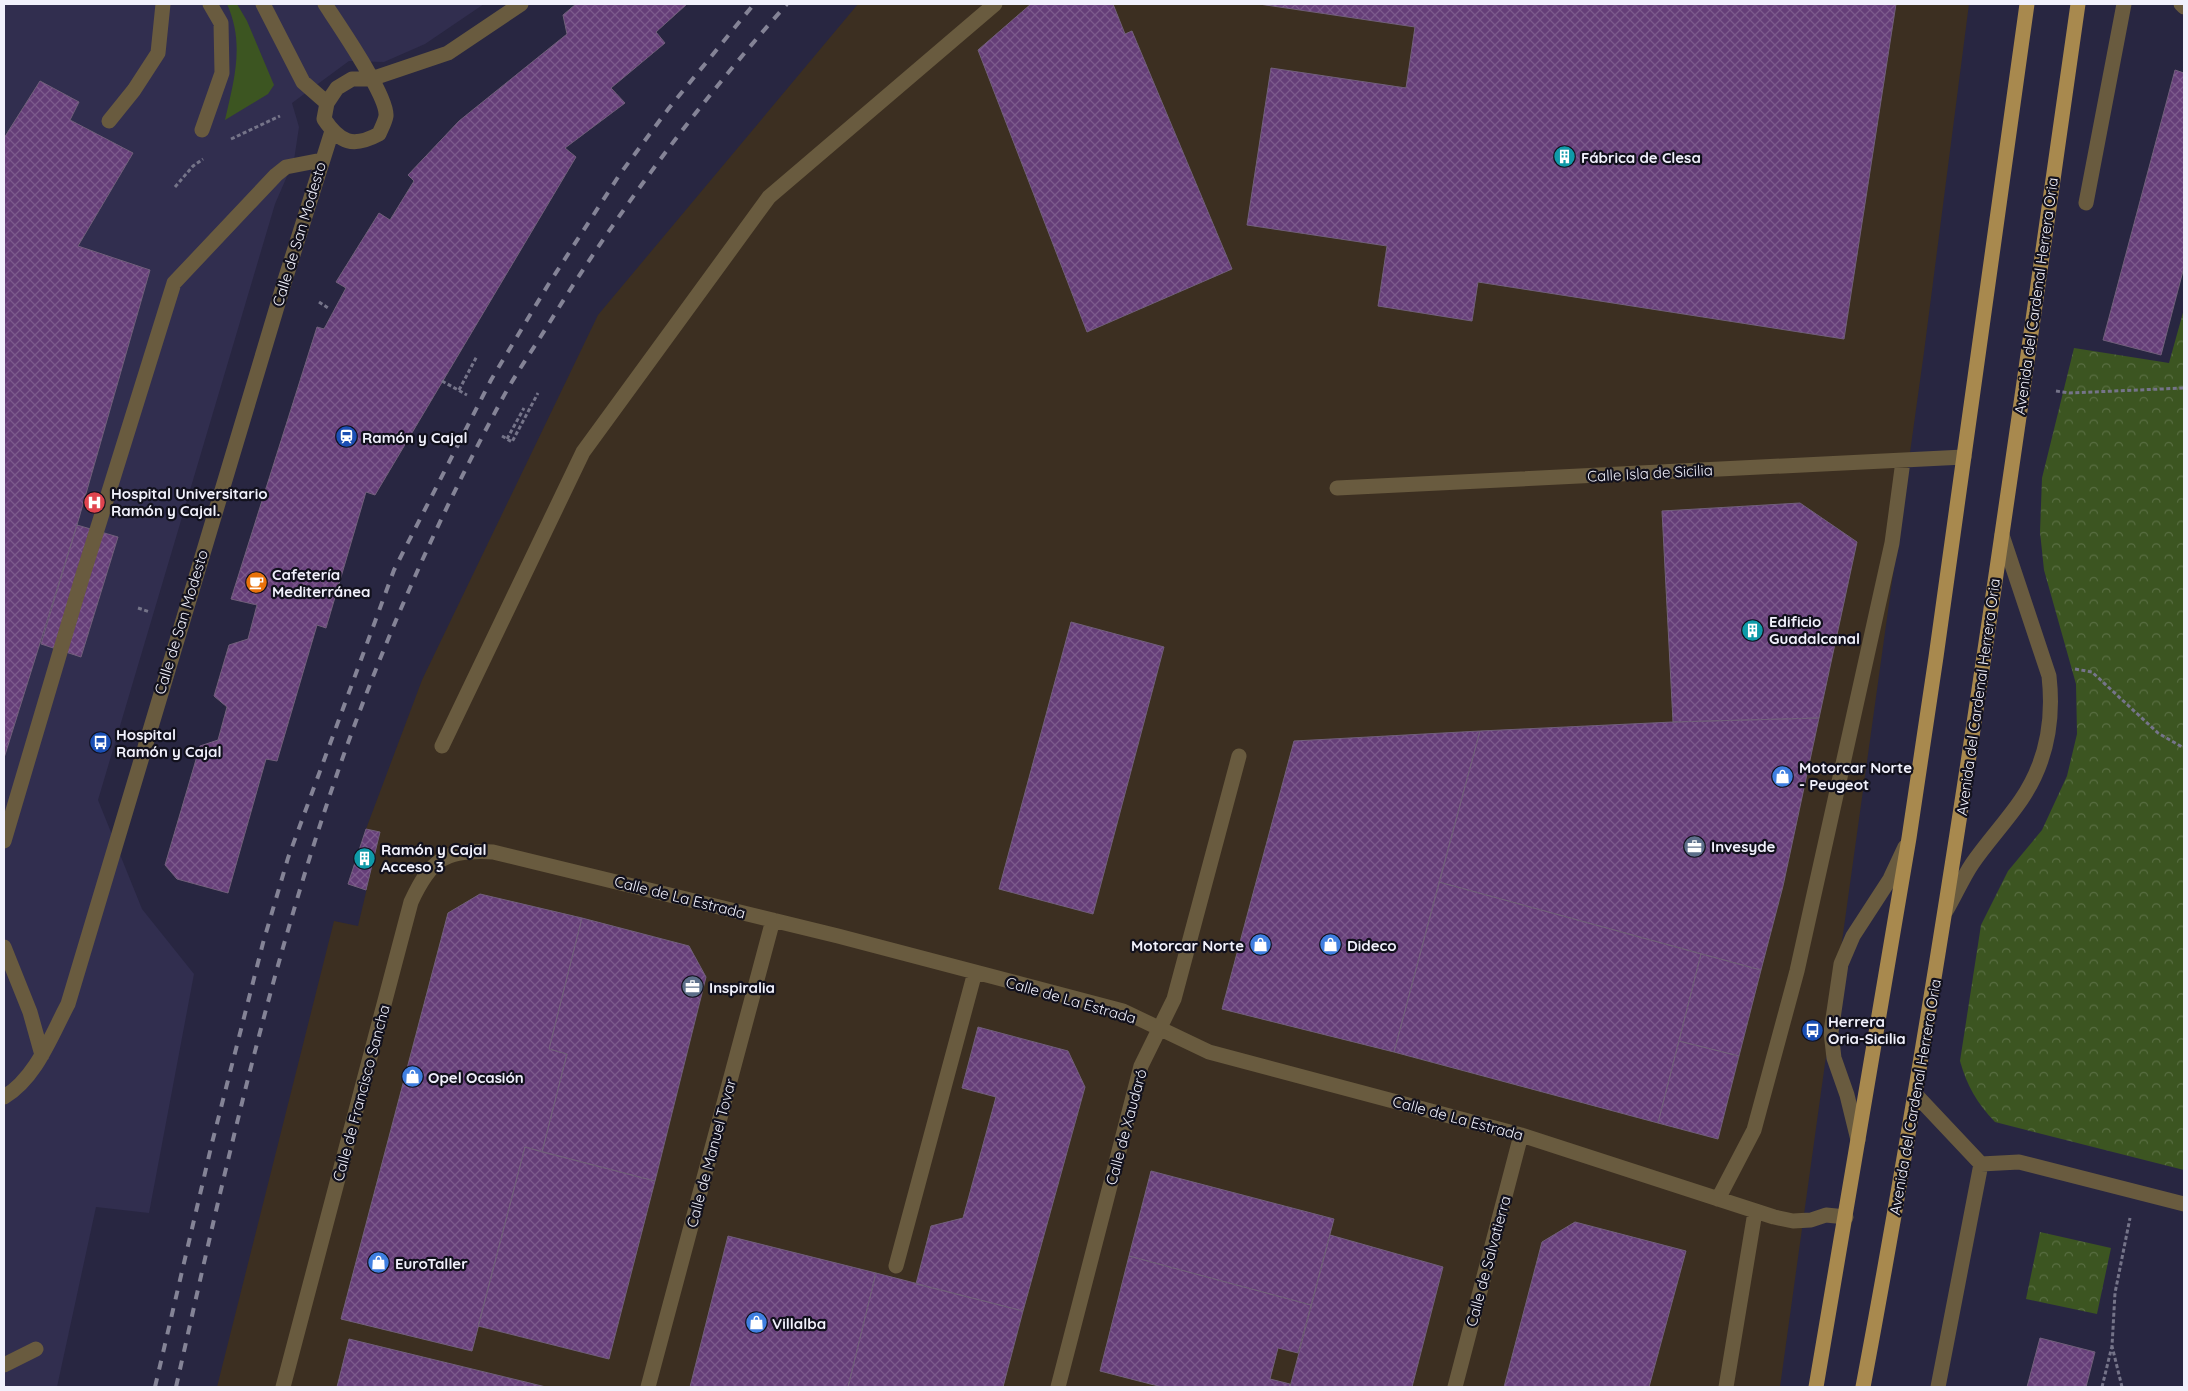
<svg xmlns="http://www.w3.org/2000/svg" width="2188" height="1391" viewBox="0 0 2188 1391" font-family="Quicksand,sans-serif">
<defs>
<pattern id="park-crowns" width="20" height="18" patternUnits="userSpaceOnUse" patternTransform="scale(1.25)"><rect width="20" height="18" fill="#3c5521"/><path d="M2 6a3 3 0 1 1 6 0M12 15a3 3 0 1 1 6 0" fill="none" stroke="#596e42"/></pattern>
<pattern id="building-cross-hatch" width="8" height="8" patternUnits="userSpaceOnUse" patternTransform="scale(1.25)"><rect width="8" height="8" fill="#653e78"/><path d="M0 0l8 8M0 8l8-8" fill="none" stroke="#7c5a8c"/></pattern>
</defs>
<rect width="100%" height="100%" fill="#282641"/>
<path fill="#312e4f" d="M4,4H484L425,44L384,62L349,61L292,103L299,127L294,160L275,204L98,800L142,909L194,974L149,1213L96,1207L57,1387H4Z"/>
<path fill="#3c2f21" d="M858,4H1969L1924,352L1780,1387H217L334,921L358,926L380,833L366,829L422,680L598,315Z"/>
<path fill="#3c5521" d="M227,4H237L247,21L274,85L268,94L225,120C234,80 245,44 227,4Z"/>
<path fill="url(#park-crowns)" d="M2184,309V1170L1995,1122C1977,1103 1967,1086 1960,1061L1981,925L2008,871L2042,830L2067,776L2077,734L2076,684L2044,570L2040,532L2042,478L2074,348L2169,363Z
M2040,1232L2111,1248L2097,1314L2026,1299Z"/>
<path fill="url(#building-cross-hatch)" stroke="#715f7b" d="M576,4H687L656,32L665,43L611,88L625,103L565,148L576,157L375,495L366,492L326,628L317,625L277,761L266,759L228,893L177,879L165,865L200,746L218,740L227,707L214,696L229,645L248,639L257,605L231,599L317,327L324,329L346,288L336,282L379,213L390,220L414,181L408,175L459,121L567,34L563,15Z
M1031,4H1113L1125,34L1132,31L1232,269L1087,332L978,50Z
M1259,4H1896L1844,339L1478,282L1472,321L1378,306L1387,246L1247,225L1271,68L1406,88L1415,27Z
M2175,70L2184,73V267L2161,355L2103,340Z
M40,81L79,102L70,120L133,153L78,246L150,270L77,525L4,758V138Z
M1800,503L1857,542L1819,718L1673,722L1662,511Z
M77,525L118,537L81,657L41,644Z
M1071,622L1164,647L1093,914L999,889Z
M1819,718L1783,886L1761,970L1439,882L1480,731L1673,722Z
M1480,731L1394,1052L1222,1009L1294,741Z
M366,829L380,832L366,890L348,884Z
M1439,882L1701,954L1658,1123L1394,1052Z
M480,894L582,918L549,1049L567,1054L542,1152L525,1147L472,1351L341,1319L448,913Z
M582,918L689,946L706,977L655,1181L542,1152L567,1054L549,1049Z
M1701,954L1761,970L1739,1056L1679,1041Z
M978,1027L1068,1051L1085,1087L1023,1311L916,1284L931,1226L963,1218L996,1097L962,1088Z
M1679,1041L1739,1056L1718,1139L1658,1123Z
M525,1147L655,1181L609,1359L478,1326Z
M1151,1171L1334,1219L1311,1305L1129,1256Z
M1575,1222L1686,1251L1649,1387H1504L1542,1242Z
M1330,1235L1443,1267L1412,1387H1290Z
M728,1236L876,1273L848,1387H690Z
M1129,1256L1311,1305L1298,1353L1278,1348L1270,1379L1290,1384L1289,1387H1162L1100,1371Z
M876,1273L1023,1311L1003,1387H848Z
M2040,1338L2095,1352L2086,1387H2027Z
M349,1339L546,1387H337Z"/>
<g fill="none" stroke-linecap="round" stroke-linejoin="round">
<path stroke="#757489" stroke-width="3" stroke-dasharray="4 2.5" stroke-linecap="butt" d="M231,139L280,116
M175,187L193,166L203,159
M319,302L328,308
M442,381L467,395
M459,390L477,356
M2056,391L2069,393L2184,388
M502,436L512,442L538,393
M507,439L524,408
M138,608L150,612
M2075,669L2092,672L2158,733L2184,748
M2102,1387L2112,1346
M2122,1387L2112,1346L2115,1293L2130,1218"/>
<path stroke="#695b3f" stroke-width="15" d="M263,4L303,82L327,103
M325,4C338,24 388,96 386,116C385,122 381,129 379,134C353,148 340,143 324,119L327,103L337,88L352,79H371L448,53L521,4
M2181,4L2184,7
M109,121L134,90L158,53L163,4
M202,130L222,73L221,23L210,4
M2086,203L2124,4
M1337,488L1964,457
M442,746L583,452L769,197L995,4
M4,841L82,578L174,283L276,175L286,167L322,160
M1946,911C1955,896 1962,879 1972,864C1987,842 2006,822 2021,800C2047,762 2054,720 2049,676L2002,535
M4,947L30,1012L42,1055
M1916,1095L1981,1164L2019,1162L2184,1204
M4,1097C36,1078 51,1036 68,1004L285,280L332,131
M1858,1140L1847,1095L1834,1058L1831,1032L1841,964L1853,936L1890,879L1905,847
M1718,1199L1754,1130L1797,971L1892,543L1903,461
M896,1266L975,972
M4,1365L36,1349
M283,1387L411,902C431,859 445,849 493,852L838,936L1123,1011L1209,1052L1521,1135L1774,1217L1793,1221L1811,1220L1826,1215L1846,1217
M648,1387L773,920
M1058,1387L1141,1066L1174,999L1239,756
M1455,1387L1521,1135
M1726,1387L1755,1212
M1938,1387L1981,1164"/>
<path stroke="#a8894e" stroke-width="15" d="M1816,1387L1909,838L1936,657L2027,4
M1863,1387C1949,928 2012,466 2078,4"/>
<path stroke="#848396" stroke-width="4" stroke-dasharray="9 9" stroke-linecap="butt" d="M155,1387L212,1143L263,943L288,858L394,570L491,380L548,285L620,174L669,108L754,4
M176,1387C222,1182 268,976 336,777C380,649 436,522 500,403C514,376 532,351 548,325C618,211 698,104 787,4"/>
</g>
<defs>
<symbol id="building-disc" viewBox="-11 -11 22 22"><circle r="9.5" fill="#0f9aa8" stroke="#12111d"/><path d="M-4-6H4V6H1V3H-1V6H-4ZM-2.5-4.3h1.7v1.8h-1.7ZM.8-4.3h1.7v1.8H.8ZM-2.5-1h1.7V.8h-1.7ZM.8-1h1.7V.8H.8Z" fill="#fff"/></symbol>
<symbol id="station-disc" viewBox="-11 -11 22 22"><circle r="9.5" fill="#1a4fb4" stroke="#12111d"/><path d="M-3-6H3Q5-6 5-4V2Q5 4 3 4L4.5 6H3L1.5 4h-3L-3 6H-4.5L-3 4Q-5 4-5 2V-4Q-5-6-3-6ZM-3.5-4v3h7v-3ZM-3.5 1v1.5H-2V1ZM2 1v1.5H3.5V1Z" fill="#fff"/></symbol>
<symbol id="hospital-disc" viewBox="-11 -11 22 22"><circle r="9.5" fill="#e0444e" stroke="#12111d"/><path d="M-5-5h3v3.5h4V-5h3V5h-3V1.5h-4V5h-3Z" fill="#fff"/></symbol>
<symbol id="cafe-disc" viewBox="-11 -11 22 22"><circle r="9.5" fill="#e8710a" stroke="#12111d"/><path d="M-5.5-4.5H6V0H3Q3 3.5 0 3.5H-2.5Q-5.5 3.5-5.5 0ZM3-3.2v2h1.7v-2ZM-6 4.5H4V6H-6Z" fill="#fff"/></symbol>
<symbol id="bus-disc" viewBox="-11 -11 22 22"><circle r="9.5" fill="#1a4fb4" stroke="#12111d"/><path d="M-5-6H5V4H4V6H2V4H-2V6H-4V4H-5ZM-3.5-4V0h7V-4ZM-3.5 1.2v1.5H-2V1.2ZM2 1.2v1.5H3.5V1.2Z" fill="#fff"/></symbol>
<symbol id="shop-disc" viewBox="-11 -11 22 22"><circle r="9.5" fill="#3f7fe0" stroke="#12111d"/><path d="M-5-2.5h2.3a2.7 3.5 0 0 1 5.4 0H5L5.5 6h-11ZM-1.5-2.5h3a1.5 2.3 0 0 0-3 0Z" fill="#fff"/></symbol>
<symbol id="office-disc" viewBox="-11 -11 22 22"><circle r="9.5" fill="#5c6f8a" stroke="#12111d"/><path d="M-6-3h4V-5.5h4V-3h4V5H-6ZM-1-4.5V-3h2v-1.5ZM-6 0V1H6V0Z" fill="#fff"/></symbol>
</defs>
<g fill-rule="evenodd">
<use href="#building-disc" x="1552" y="144" width="25" height="25"/>
<use href="#station-disc" x="334" y="424" width="25" height="25"/>
<use href="#hospital-disc" x="82" y="490" width="25" height="25"/>
<use href="#cafe-disc" x="244" y="570" width="25" height="25"/>
<use href="#building-disc" x="1740" y="618" width="25" height="25"/>
<use href="#bus-disc" x="88" y="730" width="25" height="25"/>
<use href="#shop-disc" x="1770" y="764" width="25" height="25"/>
<use href="#office-disc" x="1682" y="834" width="25" height="25"/>
<use href="#building-disc" x="352" y="846" width="25" height="25"/>
<use href="#shop-disc" x="1248" y="932" width="25" height="25"/>
<use href="#shop-disc" x="1318" y="932" width="25" height="25"/>
<use href="#office-disc" x="680" y="974" width="25" height="25"/>
<use href="#bus-disc" x="1800" y="1018" width="25" height="25"/>
<use href="#shop-disc" x="400" y="1064" width="25" height="25"/>
<use href="#shop-disc" x="366" y="1250" width="25" height="25"/>
<use href="#shop-disc" x="744" y="1310" width="25" height="25"/>
</g>
<g text-anchor="middle" dominant-baseline="central" stroke-width="4.5" stroke-linejoin="round" paint-order="stroke">
<g font-size="15" font-weight="bold" fill="#f1f1fc" stroke="#12111d" text-anchor="start">
<text x="1581" y="157">Fábrica de Clesa</text>
<text x="362" y="437">Ramón y Cajal</text>
<text x="111" y="493">Hospital Universitario<tspan x="111" dy="17">Ramón y Cajal.</tspan></text>
<text x="272" y="574">Cafetería<tspan x="272" dy="17">Mediterránea</tspan></text>
<text x="1769" y="621">Edificio<tspan x="1769" dy="17">Guadalcanal</tspan></text>
<text x="116" y="734">Hospital<tspan x="116" dy="17">Ramón y Cajal</tspan></text>
<text x="1799" y="767">Motorcar Norte<tspan x="1799" dy="17">- Peugeot</tspan></text>
<text x="1711" y="846">Invesyde</text>
<text x="381" y="849">Ramón y Cajal<tspan x="381" dy="17">Acceso 3</tspan></text>
<text x="1244" y="945" text-anchor="end">Motorcar Norte</text>
<text x="1347" y="945">Dideco</text>
<text x="709" y="987">Inspiralia</text>
<text x="1828" y="1021">Herrera<tspan x="1828" dy="17">Oria-Sicilia</tspan></text>
<text x="428" y="1077">Opel Ocasión</text>
<text x="395" y="1263">EuroTaller</text>
<text x="772" y="1323">Villalba</text>
</g>
<g font-size="15" fill="#f1f1fc" stroke="#12111d">
<text transform="translate(299 234) rotate(-73)">Calle de San Modesto</text>
<text transform="translate(2036 296) rotate(-82)">Avenida del Cardenal Herrera Oria</text>
<text transform="translate(1650 473) rotate(-3)">Calle Isla de Sicilia</text>
<text transform="translate(181 622) rotate(-73)">Calle de San Modesto</text>
<text transform="translate(1978 697) rotate(-82)">Avenida del Cardenal Herrera Oria</text>
<text transform="translate(680 897) rotate(14)">Calle de La Estrada</text>
<text transform="translate(1071 1000) rotate(16)">Calle de La Estrada</text>
<text transform="translate(361 1093) rotate(-75)">Calle de Francisco Sancha</text>
<text transform="translate(1915 1097) rotate(-80)">Avenida del Cardenal Herrera Oria</text>
<text transform="translate(1458 1118) rotate(15)">Calle de La Estrada</text>
<text transform="translate(1126 1127) rotate(-75)">Calle de Xaudaró</text>
<text transform="translate(711 1153) rotate(-75)">Calle de Manuel Tovar</text>
<text transform="translate(1488 1261) rotate(-75)">Calle de Salvatierra</text>
</g>
</g>
<rect width="2188" height="1391" fill="none" stroke="#f1f1fc" stroke-width="10"/>
</svg>
